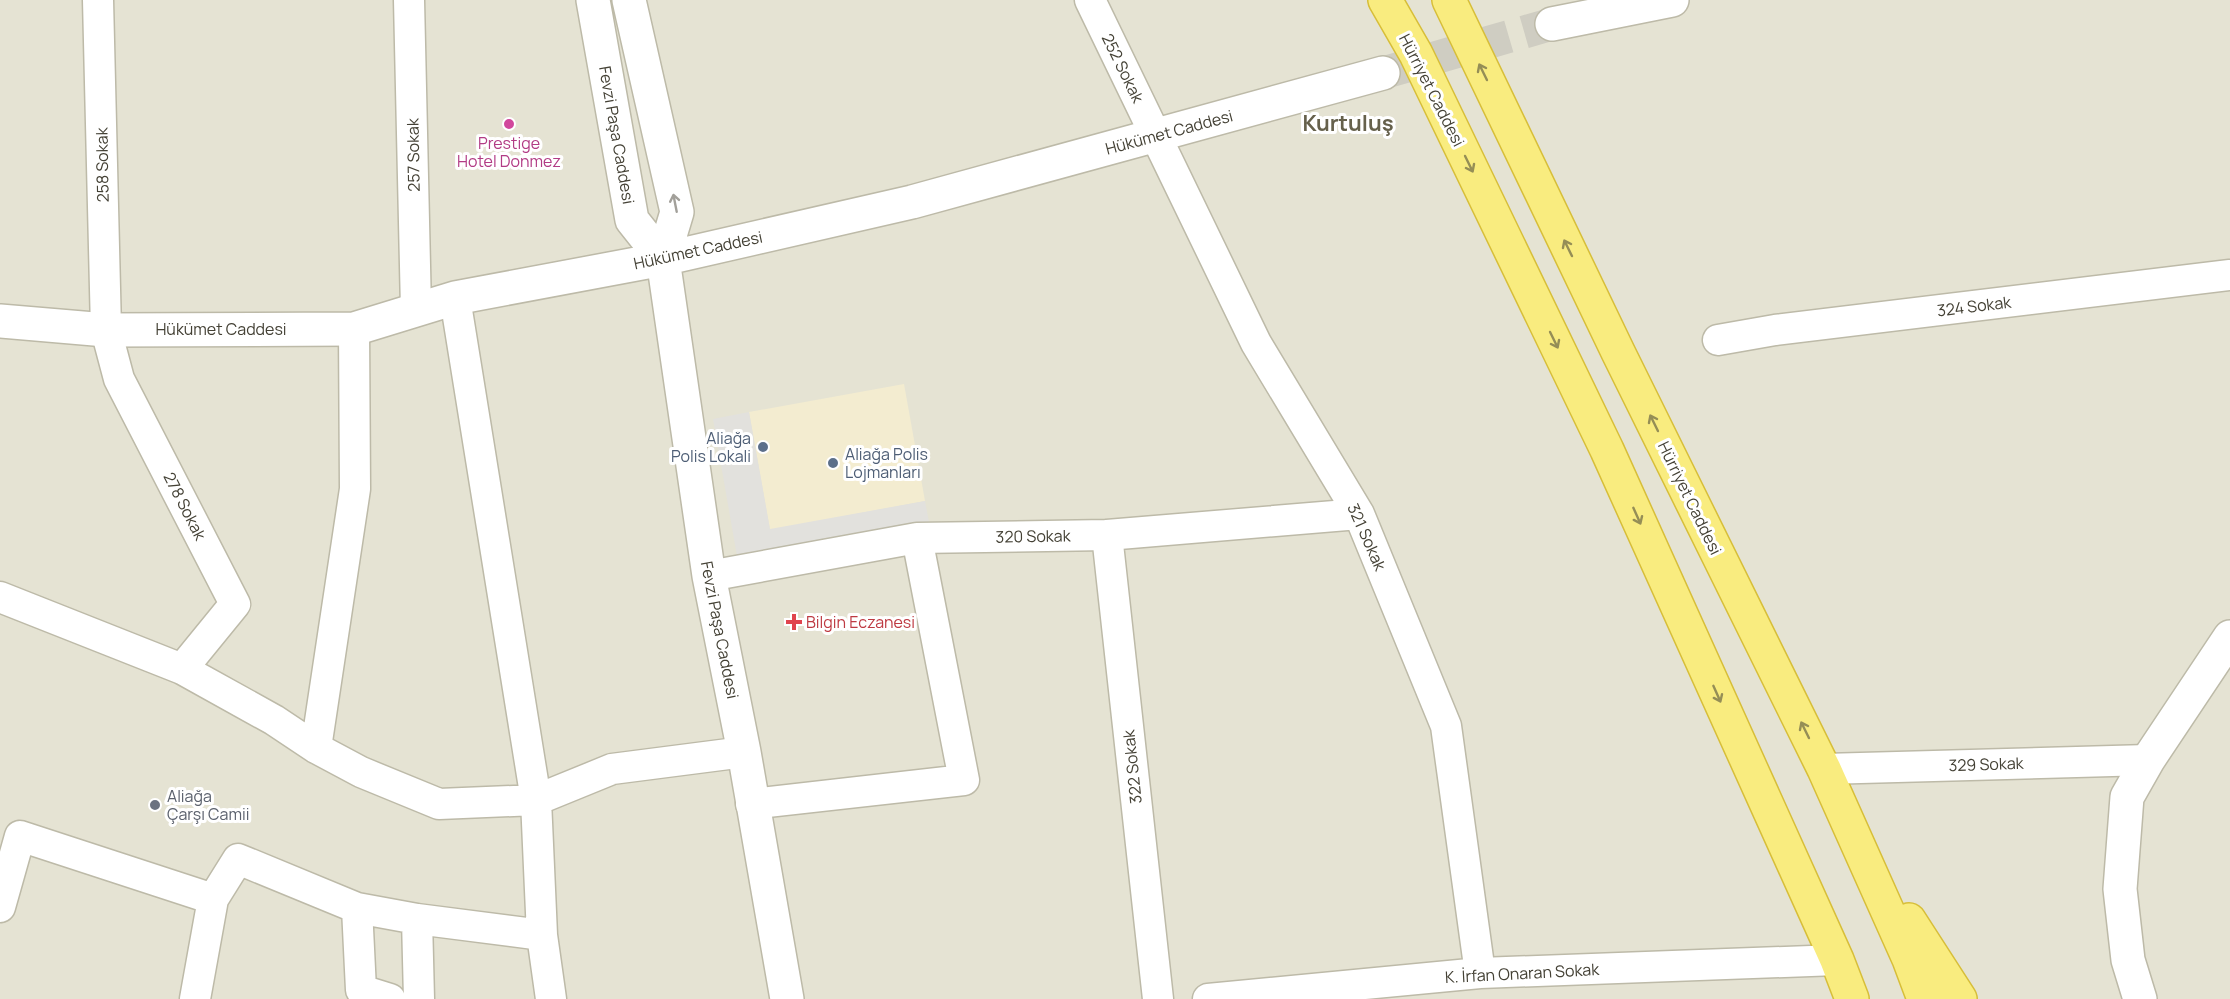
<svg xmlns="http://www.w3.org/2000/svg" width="2230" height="999" viewBox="0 0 2230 999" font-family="Manrope,sans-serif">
<rect width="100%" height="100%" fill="#f2f0e5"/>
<path fill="#e5e3d3" d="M0,0H2230V999H0Z"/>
<path fill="#f3ecd0" d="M904,384L925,501L770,530L749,412Z"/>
<path fill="#e2e1dd" d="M749,412L770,529L925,501L930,527L738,562L713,419Z"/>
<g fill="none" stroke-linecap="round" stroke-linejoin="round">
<path stroke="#cfcdc2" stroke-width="33" stroke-dasharray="33 16" stroke-linecap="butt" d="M1383,73L1552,24"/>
<defs>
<path id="minor" d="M98,0L106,330L119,379L235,604L182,669
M409,0L416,310
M1090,0L1256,343L1359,514L1446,726L1480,973
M455,298L536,800L542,935L551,999
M1718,340L1775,330L2230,275
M1107,535L1158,999
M709,576L917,538L1107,535L1359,514
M0,597L182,669L274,720L316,748L361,772L439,804L536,800L612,769L744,752
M316,748L355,489L354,329
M1824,769L2148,760
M751,804L964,780L917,538
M0,907L20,836L213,899
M357,908L361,990L390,999
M417,919L419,999
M195,999L213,899L238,859L357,908L417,919L542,935
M1208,999L1480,973L1837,960"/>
<path id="tertiary" d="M593,0L632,220L663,259
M629,0L677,212L663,259L709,576L744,752L787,999
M1552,24L1672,0
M0,321L106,330L354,329L455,298L663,259L912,202L1383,73
M2140,999L2128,960L2120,889L2127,797L2148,760L2230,637"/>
<path id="trunk" d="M1385,0L1416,54L1607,450L1837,960L1852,999
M1449,0L1618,352L1824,769L1909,959L1924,999
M1909,920L1960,999"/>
</defs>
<use href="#minor" stroke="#bdbaa8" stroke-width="33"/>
<use href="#tertiary" stroke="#bdbaa8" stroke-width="36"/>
<use href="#trunk" stroke="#d7be39" stroke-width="36"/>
<use href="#minor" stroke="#fff" stroke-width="30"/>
<use href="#tertiary" stroke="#fff" stroke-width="33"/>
<use href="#trunk" stroke="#f9ec7f" stroke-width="33"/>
</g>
<defs><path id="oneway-shaft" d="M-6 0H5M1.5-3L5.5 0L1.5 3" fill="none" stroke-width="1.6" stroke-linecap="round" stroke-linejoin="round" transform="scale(1.5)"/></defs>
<g stroke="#958e56">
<use href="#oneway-shaft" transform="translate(1483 72) rotate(-116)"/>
<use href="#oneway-shaft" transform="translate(1469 164) rotate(64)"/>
<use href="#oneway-shaft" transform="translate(1568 248) rotate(-116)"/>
<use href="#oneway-shaft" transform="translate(1554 340) rotate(64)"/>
<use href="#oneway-shaft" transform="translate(1654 423) rotate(-116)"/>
<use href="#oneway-shaft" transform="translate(1637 516) rotate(66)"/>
<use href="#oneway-shaft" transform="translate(1717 694) rotate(66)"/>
<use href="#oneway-shaft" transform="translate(1805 730) rotate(-116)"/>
</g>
<use stroke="#a2a09a" href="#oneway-shaft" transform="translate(675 203) rotate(-101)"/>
<circle fill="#d1479c" stroke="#fff" stroke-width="2" cx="509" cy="124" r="6"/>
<g fill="#5c6f8a" stroke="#fff" stroke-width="2">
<circle cx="763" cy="447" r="6"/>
<circle cx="833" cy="463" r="6"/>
</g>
<path fill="#e0444e" stroke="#fff" stroke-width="2" d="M791 613h6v6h6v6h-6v6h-6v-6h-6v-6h6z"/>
<circle fill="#6b7280" stroke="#fff" stroke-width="2" cx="155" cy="805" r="6"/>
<g text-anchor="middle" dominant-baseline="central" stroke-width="6" stroke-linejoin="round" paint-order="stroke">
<g font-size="16" fill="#444135" stroke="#fff">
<text transform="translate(1123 68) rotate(64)">252 Sokak</text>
<text transform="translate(1432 90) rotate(63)">Hürriyet Caddesi</text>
<text transform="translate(1169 132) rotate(-15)">Hükümet Caddesi</text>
<text transform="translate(617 135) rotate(80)">Fevzi Paşa Caddesi</text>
<text transform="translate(413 155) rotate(-91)">257 Sokak</text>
<text transform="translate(102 165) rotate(-91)">258 Sokak</text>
<text transform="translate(698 250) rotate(-12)">Hükümet Caddesi</text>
<text transform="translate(1974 306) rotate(-7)">324 Sokak</text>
<text x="221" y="329">Hükümet Caddesi</text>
<text transform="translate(1690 498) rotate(64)">Hürriyet Caddesi</text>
<text transform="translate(185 506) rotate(63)">278 Sokak</text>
<text transform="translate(1033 536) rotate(-1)">320 Sokak</text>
<text transform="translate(1367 537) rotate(66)">321 Sokak</text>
<text transform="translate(720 630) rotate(79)">Fevzi Paşa Caddesi</text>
<text transform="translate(1986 764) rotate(-2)">329 Sokak</text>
<text transform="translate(1132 767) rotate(-96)">322 Sokak</text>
<text transform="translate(1522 973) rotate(-3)">K. İrfan Onaran Sokak</text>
</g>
<g font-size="16" fill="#b23c85" stroke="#fff">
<text x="509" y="143">Prestige<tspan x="509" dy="18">Hotel Donmez</tspan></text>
</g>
<g font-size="16" fill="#4e5e75" stroke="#fff" text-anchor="end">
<text x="751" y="438">Aliağa<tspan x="751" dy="18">Polis Lokali</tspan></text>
<text x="845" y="454" text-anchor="start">Aliağa Polis<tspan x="845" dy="18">Lojmanları</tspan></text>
</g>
<g font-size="16" fill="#be3a42" stroke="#fff" text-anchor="start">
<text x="806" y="622">Bilgin Eczanesi</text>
</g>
<g font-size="16" fill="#5b616d" stroke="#fff" text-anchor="start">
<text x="167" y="796">Aliağa<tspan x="167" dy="18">Çarşı Camii</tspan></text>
</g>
<g font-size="22" font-weight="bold" fill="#66614c" stroke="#fff">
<text x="1348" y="123">Kurtuluş</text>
</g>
</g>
</svg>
